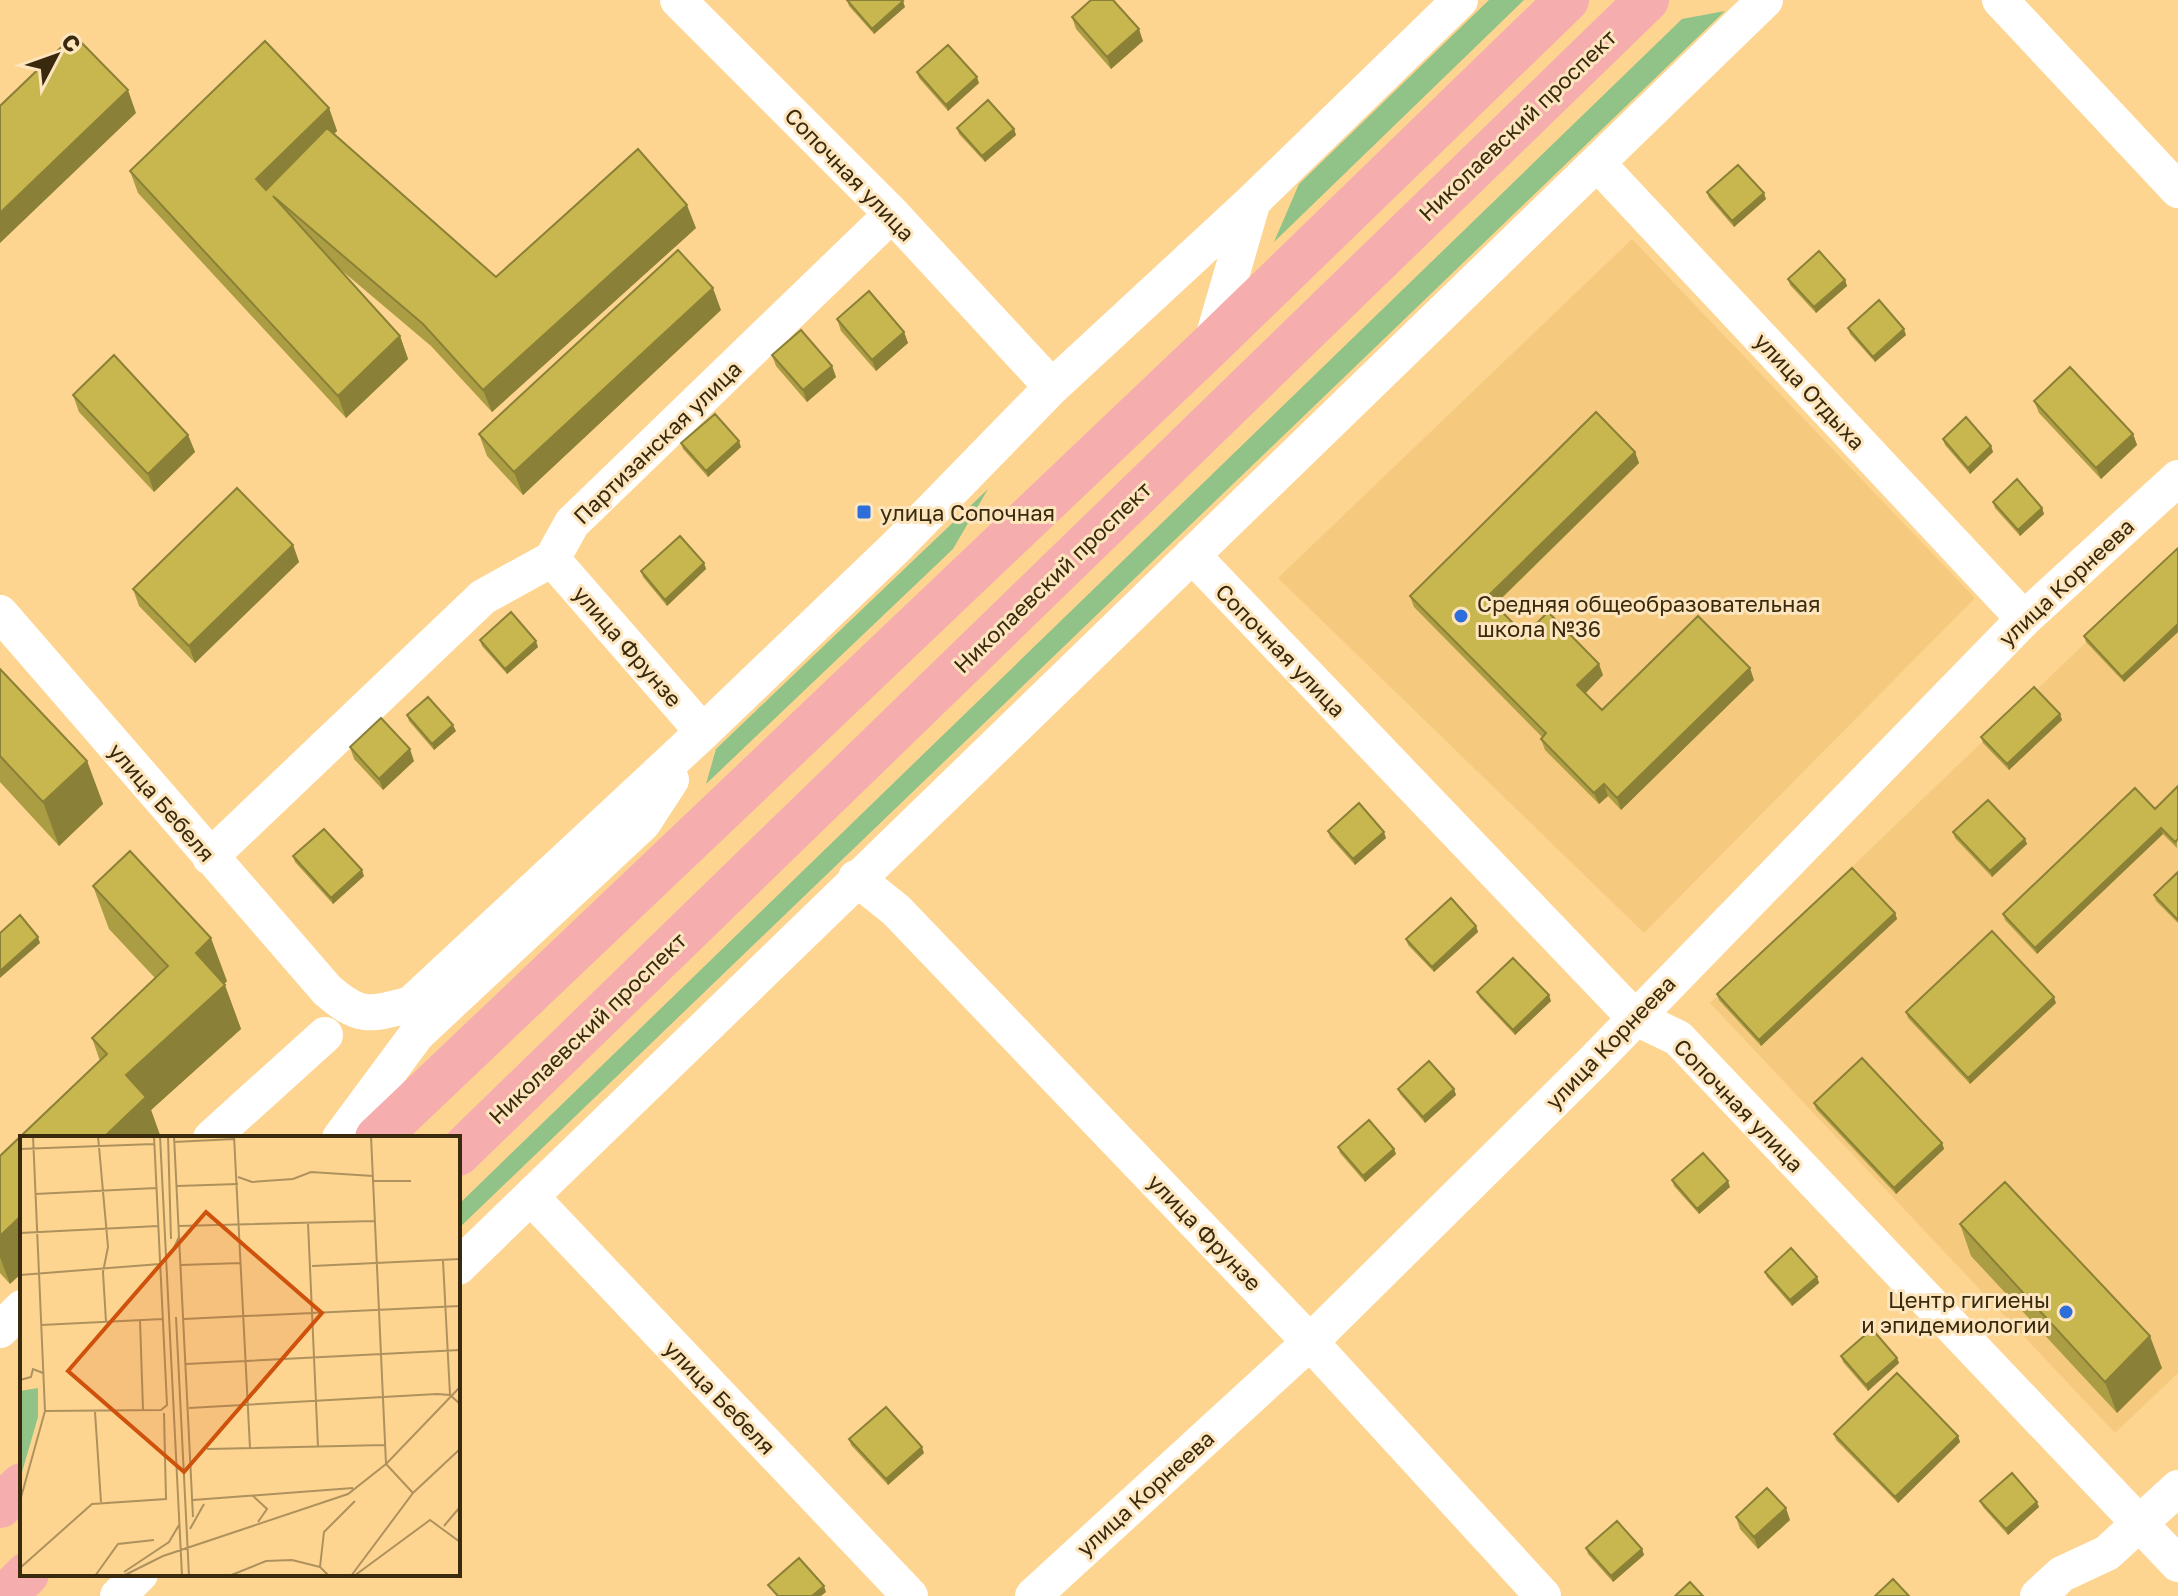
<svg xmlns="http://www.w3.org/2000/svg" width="2178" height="1596" viewBox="0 0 2178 1596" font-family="'Golos Text',sans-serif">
<rect width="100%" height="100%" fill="#fdd591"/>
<path fill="#f5ca7e" d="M1632,239L1975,598L1644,933L1278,578Z
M2178,554V1373L2115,1433L1710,1003Z"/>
<path fill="#91c287" d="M1489,0H1524L1274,242L1299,184Z
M1725,11L458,1229V1205L1682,19Z
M988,489L953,549L706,784L716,749Z"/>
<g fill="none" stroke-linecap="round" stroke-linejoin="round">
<path stroke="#fff" stroke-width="36" d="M678,0L892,214L1052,387
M2000,0L2178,190
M1597,163L2024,619
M1211,345L1252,204
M1192,555L1634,1017L1678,1038L2178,1564
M552,559L703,732
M0,613L327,990C360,1019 370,1015 411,1004L703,732L896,547L1052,387L1252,202L1460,0
M210,857L483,597L552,559L572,523L892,214
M856,878L896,910L1310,1342L1543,1596
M211,1138L325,1035
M340,1138L417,1034L643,823L671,780
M531,1197L910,1596
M458,1267L1765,0
M0,1330L22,1308
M118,1596L140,1574
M1033,1596L1310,1342L1594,1061L2024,619L2178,478
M2038,1596L2062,1574L2107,1553L2178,1488"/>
<path stroke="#f5adae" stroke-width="44" d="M377,1138L1211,345L1567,0
M458,1154L1647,0
M0,1506L22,1485
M5,1596L27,1574"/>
</g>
<path fill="#ab9d43" d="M847,0L905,7L874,34L849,6Z
M1072,17L1143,41L1111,69L1076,29Z
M917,72L979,83L948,111L919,78Z
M329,108L337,131L334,134L496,277L696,228L492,412L431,346L334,264L400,336L408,359L346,418L138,193L130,171Z
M957,128L1014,129L1016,135L985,162L959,134Z
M1707,192L1766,199L1734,227L1709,198Z
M1788,279L1845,280L1847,286L1816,313L1790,285Z
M721,310L523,495L487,456L479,434Z
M837,319L904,332L908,343L876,371L841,331Z
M1848,328L1906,335L1875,362L1850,334Z
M772,355L832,366L836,377L807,402L776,366Z
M73,395L188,435L195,452L154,492L79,412Z
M2034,401L2133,434L2137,445L2101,479L2039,413Z
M1943,439L1991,446L1993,452L1970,474L1945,445Z
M681,443L741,447L708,477L683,449Z
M1635,452L1639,463L1495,605L1525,635L1603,675L1585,693L1602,710L1754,680L1621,810L1608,796L1599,804L1545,750L1541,739L1542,737L1414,607L1410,596Z
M1993,502L2042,508L2044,514L2020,536L1995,508Z
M293,545L299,562L195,663L139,606L133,589Z
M2178,548V632L2124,682L2086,642L2084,636Z
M704,563L706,569L667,606L643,577L641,571Z
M480,640L538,647L507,674L482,646Z
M0,669L87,761L103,804L59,846L0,782Z
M2060,714L2062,720L2009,770L1983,743L1981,737Z
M407,715L456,731L434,750L409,721Z
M350,747L414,761L383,790L354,759Z
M2178,786L2177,848L2163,834L2037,954L2005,920L2003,914L2155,809Z
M1328,831L1386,838L1355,865L1330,837Z
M1953,832L2025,839L2027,844L1992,877L1955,838Z
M293,856L364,876L333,904L295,862Z
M2178,872V923L2156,901L2154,895Z
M93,886L227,981L224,984L241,1029L151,1110L161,1138H22L10,1284L0,1273V1156L100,1061L92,1038L155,978L109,929Z
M1895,913L1897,919L1761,1046L1719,1000L1717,994Z
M1476,926L1478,932L1434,972L1408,945L1406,939Z
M1477,992L1551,1001L1515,1035L1480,998Z
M2056,1003L1970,1084L1908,1018L1906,1012Z
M1398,1089H1454L1456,1095L1425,1123L1400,1094Z
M1814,1103L1942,1143L1944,1149L1896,1194L1816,1109Z
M1338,1147L1394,1149L1396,1154L1365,1182L1340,1153Z
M1672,1180L1730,1187L1699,1214L1674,1186Z
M1960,1224L2162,1368L2117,1413L1971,1256Z
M1765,1272L1817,1277L1819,1283L1792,1306L1767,1277Z
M1841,1356L1897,1358L1899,1363L1868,1391L1843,1362Z
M1834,1434L1958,1436L1960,1442L1898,1503L1836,1440Z
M849,1439L924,1453L888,1485L851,1445Z
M1980,1501L2039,1507L2008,1535L1983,1507Z
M1736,1517L1790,1520L1758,1549L1740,1529Z
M1586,1548L1642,1549L1644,1555L1613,1582L1588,1554Z"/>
<path fill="#8b8037" d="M903,1L905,7L874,34L872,29Z
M1139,29L1143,41L1111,69L1107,57Z
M977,77L979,83L948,111L946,105Z
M128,90L136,113L0,243V213Z
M329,108L337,131L264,201L256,179Z
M1014,129L1016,135L985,162L982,156Z
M1764,193L1766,199L1734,227L1732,221Z
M687,205L696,228L492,412L483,390Z
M1845,280L1847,286L1816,313L1814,307Z
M713,288L721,310L523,495L514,472Z
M1904,329L1906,335L1875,362L1873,357Z
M904,332L908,343L876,371L872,360Z
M400,336L408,359L346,418L338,396Z
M832,366L836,377L807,402L803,390Z
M2133,434L2137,445L2101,479L2096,468Z
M188,435L195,452L154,492L148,474Z
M739,441L741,447L708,477L706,471Z
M1991,446L1993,452L1970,474L1968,468Z
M1635,452L1639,463L1491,608L1487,597Z
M2042,508L2044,514L2020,536L2018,530Z
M293,545L299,562L195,663L189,646Z
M704,563L706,569L667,606L665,600Z
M2178,624V632L2124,682L2122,677Z
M536,641L538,647L507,674L505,669Z
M1599,664L1603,675L1582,697L1577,685Z
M1750,668L1754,680L1621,810L1617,798Z
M2060,714L2062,720L2009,770L2007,764Z
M453,725L456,731L434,750L432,744Z
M410,749L414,761L383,790L379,779Z
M87,761L103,804L59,846L43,802Z
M1604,784L1608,796L1599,804L1594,793Z
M2161,828L2163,834L2037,954L2035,948Z
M1384,832L1386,838L1355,865L1353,859Z
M2025,839L2027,844L1992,877L1990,871Z
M362,870L364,876L333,904L331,898Z
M1895,913L1897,919L1761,1046L1759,1040Z
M1476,926L1478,932L1434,972L1432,967Z
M38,937L40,943L0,978V971Z
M211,938L227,981L212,996L196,953Z
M225,985L241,1029L151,1110L161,1138H103L126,1075Z
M1549,995L1551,1001L1515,1035L1513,1030Z
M2054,997L2056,1003L1970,1084L1968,1078Z
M1454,1089L1456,1095L1425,1123L1423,1117Z
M1942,1143L1944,1149L1896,1194L1894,1188Z
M1394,1149L1396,1154L1365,1182L1363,1176Z
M1728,1181L1730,1187L1699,1214L1697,1209Z
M22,1215V1273L10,1284L0,1257V1236Z
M1817,1277L1819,1283L1792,1306L1790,1300Z
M2150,1336L2162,1368L2117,1413L2105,1382Z
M1897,1358L1899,1363L1868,1391L1866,1385Z
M1958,1436L1960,1442L1898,1503L1895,1497Z
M922,1447L924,1453L888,1485L886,1479Z
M2037,1502L2039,1507L2008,1535L2006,1529Z
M1786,1508L1790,1520L1758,1549L1754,1537Z
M1642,1549L1644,1555L1613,1582L1611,1576Z
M824,1586L826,1592L821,1596H812Z"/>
<path fill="#c7b74e" stroke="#8b8037" stroke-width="2" d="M847,0H902L903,1L872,29Z
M1091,0H1113L1139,29L1107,57L1072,17Z
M74,35L128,90L0,213V106Z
M265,41L329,108L256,179L266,190L327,128L496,277L638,149L687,205L483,390L423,324L273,196L400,336L338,396L130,171Z
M948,45L977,77L946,105L917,72Z
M988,100L1014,129L982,156L957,128Z
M1738,165L1764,193L1732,221L1707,192Z
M678,250L713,288L514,472L479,434Z
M1819,251L1845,280L1814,307L1788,279Z
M869,291L904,332L872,360L837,319Z
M1879,300L1904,329L1873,357L1848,328Z
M801,330L832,366L803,390L772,355Z
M114,355L188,435L148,474L73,395Z
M2070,367L2133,434L2096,468L2034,401Z
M1596,412L1635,452L1487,597L1525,635L1548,612L1599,664L1577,685L1602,710L1698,616L1750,668L1617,798L1604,784L1594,793L1541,739L1546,733L1410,596Z
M715,414L739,441L706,471L681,443Z
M1966,417L1991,446L1968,468L1943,439Z
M2017,479L2042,508L2018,530L1993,502Z
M237,488L293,545L189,646L133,589Z
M680,536L704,563L665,600L641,571Z
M2178,548V624L2122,677L2084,636Z
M511,612L536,641L505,669L480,640Z
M0,669L87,761L43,802L0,756Z
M2034,687L2060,714L2007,764L1981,737Z
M428,697L453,725L432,744L407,715Z
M381,718L410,749L379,779L350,747Z
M2178,786V839L2175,842L2161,828L2035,948L2003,914L2135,788L2155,809Z
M1988,800L2025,839L1990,871L1953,832Z
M1359,803L1384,832L1353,859L1328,831Z
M324,829L362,870L331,898L293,856Z
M130,851L211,938L196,953L225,985L126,1075L146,1097L103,1138H22V1215L0,1236V1156L107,1054L92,1038L168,966L93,886Z
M1852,868L1895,913L1759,1040L1717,994Z
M2178,872V920L2154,895Z
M1451,898L1476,926L1432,967L1406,939Z
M20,915L38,937L0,971V933Z
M1992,931L2054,997L1968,1078L1906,1012Z
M1513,958L1549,995L1513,1030L1477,992Z
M1862,1058L1942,1143L1894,1188L1814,1103Z
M1429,1061L1454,1089L1423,1117L1398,1089Z
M1369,1120L1394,1149L1363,1176L1338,1147Z
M1703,1153L1728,1181L1697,1209L1672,1180Z
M2005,1182L2150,1336L2105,1382L1960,1224Z
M1791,1248L1817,1277L1790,1300L1765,1272Z
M1872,1329L1897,1358L1866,1385L1841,1356Z
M1897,1373L1958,1436L1895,1497L1834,1434Z
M886,1407L922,1447L886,1479L849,1439Z
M2012,1473L2037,1502L2006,1529L1980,1501Z
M1767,1488L1786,1508L1754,1537L1736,1517Z
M1617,1521L1642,1549L1611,1576L1586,1548Z
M799,1558L824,1586L812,1596H778L768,1585Z
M1893,1579L1909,1596H1875Z
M1690,1582L1703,1596H1675Z"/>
<g fill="#2e6edb" stroke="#fde5be" stroke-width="3">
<rect x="856" y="504" width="16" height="16" rx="4"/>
<circle cx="1461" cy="616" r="8"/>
<circle cx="2066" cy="1312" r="8"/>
</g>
<g text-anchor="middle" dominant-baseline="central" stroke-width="6" stroke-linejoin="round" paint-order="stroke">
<g font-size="22" fill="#392a0e" stroke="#fde5be">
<text transform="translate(1517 125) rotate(-44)">Николаевский проспект</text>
<text transform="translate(850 174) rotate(46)">Сопочная улица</text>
<text transform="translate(1810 391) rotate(47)">улица Отдыха</text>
<text transform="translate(657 442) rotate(-44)">Партизанская улица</text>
<text transform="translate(1052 577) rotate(-44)">Николаевский проспект</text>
<text transform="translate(2066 582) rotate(-43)">улица Корнеева</text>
<text transform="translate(628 646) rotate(49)">улица Фрунзе</text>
<text transform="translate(1281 650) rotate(46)">Сопочная улица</text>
<text transform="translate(162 802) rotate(49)">улица Бебеля</text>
<text transform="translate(587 1028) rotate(-44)">Николаевский проспект</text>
<text transform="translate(1610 1042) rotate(-46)">улица Корнеева</text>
<text transform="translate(1739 1105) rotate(46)">Сопочная улица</text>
<text transform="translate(1205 1232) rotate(46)">улица Фрунзе</text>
<text transform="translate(720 1397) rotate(46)">улица Бебеля</text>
<text transform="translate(1145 1493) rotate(-42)">улица Корнеева</text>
</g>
<g font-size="22" fill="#392a0e" stroke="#fde5be" text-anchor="start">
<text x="880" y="512">улица Сопочная</text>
<text x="1477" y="603">Средняя общеобразовательная<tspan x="1477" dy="25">школа №36</tspan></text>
<text x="2050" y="1299" text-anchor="end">Центр гигиены<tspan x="2050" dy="25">и эпидемиологии</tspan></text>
</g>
</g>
<g transform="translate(20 1136)">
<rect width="440" height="440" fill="#fdd591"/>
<path d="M18,252V281L0,343V255Z" fill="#91c287"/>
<path fill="none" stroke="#af915d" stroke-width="2" d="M78,0L88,111L83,136L86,186M140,0L162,440M148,0L151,103M214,0L230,312M154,6L214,3M0,13L134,8M218,41L232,46L273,43L291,36L353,40M354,45H391M157,50L218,48M15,58L136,52M288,87L298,311M159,90L355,85M0,97L138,90M159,101L173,381M152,116L159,101L154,0M423,125L430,259M161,129L221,127M292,130L440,123M0,139L140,128M156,181L169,440M164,183L440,170M120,184L123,274M21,189L143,183M166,228L440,214M0,244L11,241L13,233L23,237M169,272L417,258L430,259L440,268M25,275L141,274L147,269L134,0M75,276L81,366M187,313L365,309M393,357L366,328L440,251M232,359L247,373L238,386M173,364L333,352M0,365L25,275L13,0M424,390L440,371M170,393L184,368M0,432L72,368L146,363L144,277M104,436L149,406L159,389M75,440L98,408L134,404M103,440L143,420L328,358L366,328L351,0M114,440H141M209,440L246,425L272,424L300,431M309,440L300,431L304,396L335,365M331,440L393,357L440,313M334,440L410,384L440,406"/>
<path fill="#ce520c" fill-opacity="0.15" stroke="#ce520c" stroke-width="4" d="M186,76L302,177L164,336L48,235Z"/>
<rect width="440" height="440" fill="none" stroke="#392a0e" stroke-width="4"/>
</g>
<g transform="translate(56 56) rotate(49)" stroke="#fde5be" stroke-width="6" paint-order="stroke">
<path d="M0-6L14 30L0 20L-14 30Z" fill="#392a0e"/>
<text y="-12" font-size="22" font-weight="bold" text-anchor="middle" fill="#392a0e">С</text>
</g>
</svg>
